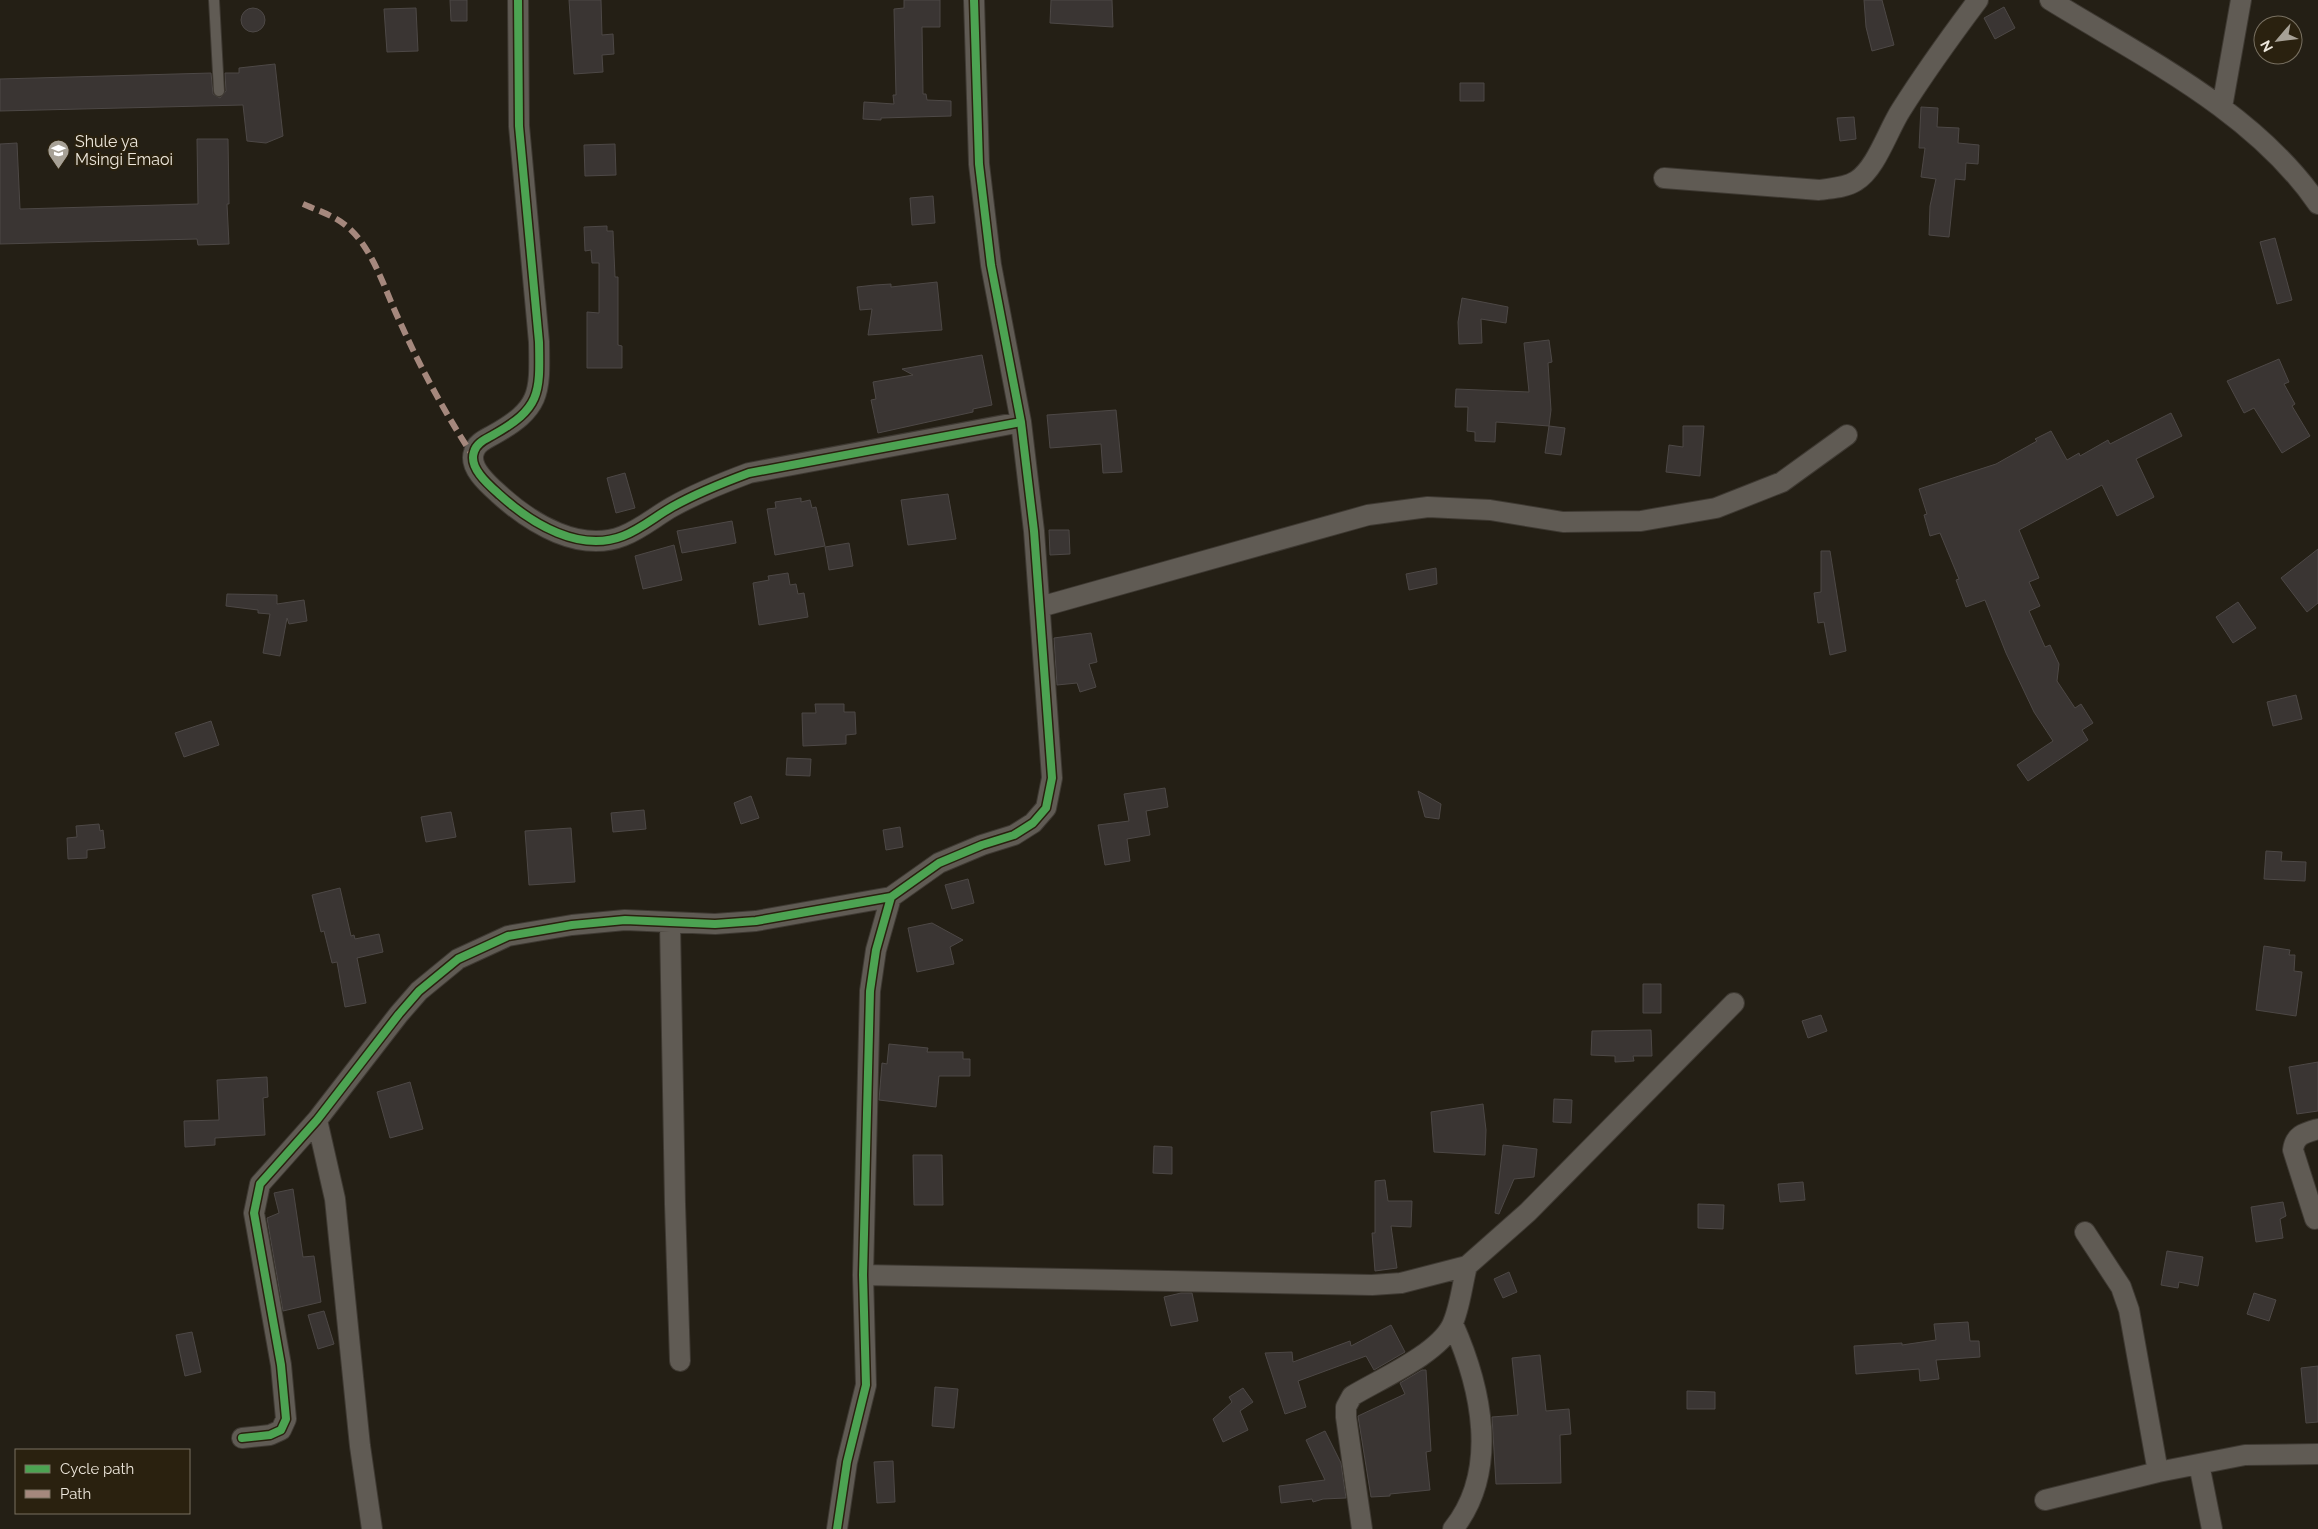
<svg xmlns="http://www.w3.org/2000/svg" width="2318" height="1529" viewBox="0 0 2318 1529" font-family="Raleway,sans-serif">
<rect width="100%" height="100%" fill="#241f15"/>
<path fill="#3a3533" stroke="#4d4846" d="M450,0H467V21H451Z
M569,0H601L602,35L613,34L614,54L602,55L603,72L574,74Z
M904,0H940V27H922L923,94H926L927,100L951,101V116L881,118V120L863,119L864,102L894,104L893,95H896L894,9L904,8Z
M1051,0H1112L1113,27L1050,23Z
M1864,0H1882L1894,45L1872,51L1866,27Z
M2004,7L2015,28L1995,39L1984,18Z
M416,8L418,51L387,52L384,9Z
M241 20a12 12 0 1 1 24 0a12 12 0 1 1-24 0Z
M275,64L283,136L266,143L247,141L243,105L0,111V79L211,73L213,94L220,98L226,91L225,73H239V68Z
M1460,83H1484V101H1460Z
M1921,107L1938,108L1937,127L1959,128L1958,143L1979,145L1978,164L1966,163L1965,180L1955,179L1949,237L1929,235L1930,206L1936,179L1921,177L1925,148H1919Z
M1854,117L1856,139L1840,141L1837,118Z
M197,139H228L229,204H227L229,244L198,245L197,239L0,244V144L17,143L20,209L198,204Z
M615,144L616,175L585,176L584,145Z
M933,196L935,223L912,225L910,198Z
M607,226V231H613L615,277H618V345L622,346V368H587V312L599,313V263H592L591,250L585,251L584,227Z
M2275,238L2292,300L2277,304L2260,242Z
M937,282L942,330L868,335L872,309L860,310L857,287L875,285L891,284V287Z
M1462,298L1508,307L1506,323L1481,319L1482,343L1459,344L1458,322Z
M1549,340L1552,362L1548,363L1551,410L1549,426L1496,422L1495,442L1475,441V432L1467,431L1468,407H1455L1456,389L1529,392L1524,343Z
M982,355L992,405L973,409V412L878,433L871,400L876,399L873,382L913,375L902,369Z
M2279,359L2289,382L2284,384L2295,404L2292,406L2310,436L2282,453L2254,408L2244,413L2227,381Z
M1116,410L1122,472L1103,473L1101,444L1050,448L1047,415Z
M2171,413L2182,436L2136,459L2154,497L2117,516L2102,485L2019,530L2039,578L2029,582L2040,606L2029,611L2045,647L2050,645L2059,664L2057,681L2075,708L2081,704L2093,723L2082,730L2088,740L2028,781L2017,765L2053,741L2034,712L2006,653L1985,600L1966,607L1956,580L1959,579L1940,533L1930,536L1924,515L1927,514L1919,489L1996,464L2037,441L2035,439L2051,431L2067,460L2079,453L2080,456L2108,440L2110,444Z
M1549,426L1565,428L1561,455L1545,453Z
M1683,426H1704L1700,476L1666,472L1669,445L1683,447Z
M625,473L635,508L616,513L607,478Z
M948,494L956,539L908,545L901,500Z
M801,498V502L810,500L812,508L816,507L825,546L775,555L767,509L776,508L775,502Z
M732,521L736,543L682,553L677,531Z
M1049,530H1069L1070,554L1050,555Z
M849,543L853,566L829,570L825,547Z
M674,545L682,580L643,589L635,556Z
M2318,549V603L2307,612L2281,578Z
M1821,551H1830L1846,651L1830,655L1824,622L1818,623L1814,593L1821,592Z
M1436,568L1437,584L1409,590L1406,574Z
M788,573L790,585L796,584L798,594L804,593L808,617L759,625L753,583L769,580L768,576Z
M227,594L277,595V604L304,600L307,621L289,624L287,618L280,656L263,653L270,614L258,613V610L226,606Z
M2238,602L2256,628L2233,643L2216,617Z
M1091,633L1097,662L1089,664L1096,687L1080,692L1077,683L1057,685L1054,638Z
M2296,695L2302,719L2273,726L2267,702Z
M815,704H844V712H855L856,734L846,735V744L803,746L802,713H816Z
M211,721L219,745L184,757L175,733Z
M787,758L811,759L810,776L786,775Z
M1165,788L1168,807L1146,811L1150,835L1127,839L1130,861L1105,865L1098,825L1129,821L1124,794Z
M1418,791L1441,804L1439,819L1425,817Z
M751,796L759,818L741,824L734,803Z
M644,810L646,829L613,832L611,813Z
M451,812L456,837L426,842L421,817Z
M99,824L100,831L103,830L105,848L87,850V858L68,859L67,838L77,837L76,826Z
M900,827L903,847L886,850L883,830Z
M571,828L575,882L529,885L525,831Z
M2266,851L2282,852L2281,861L2306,862L2305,881L2264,879Z
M968,879L974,903L952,909L945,885Z
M340,888L351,936L354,935L355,939L379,934L383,952L357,958L366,1003L345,1007L337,962L332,963L324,931L321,932L312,895Z
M932,923L963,940L950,947L954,964L917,972L908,928Z
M2264,946L2290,950L2289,955H2295L2294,971L2302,972L2296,1016L2256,1010Z
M1643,984H1661V1013H1643Z
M1821,1015L1827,1031L1808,1038L1802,1021Z
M1651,1030L1652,1056H1633L1634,1061L1615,1062V1056L1591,1055L1592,1031Z
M889,1044L928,1048L927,1052H963V1059H970V1076H939L936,1107L879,1100L882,1063L887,1064Z
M2318,1062V1111L2297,1114L2289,1067Z
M267,1077L268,1097L263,1098L265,1135L215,1138V1145L185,1147L184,1121L219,1120L217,1080Z
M410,1082L423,1129L390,1138L377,1092Z
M1554,1099L1572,1100L1571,1123L1553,1122Z
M1483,1104L1486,1130L1485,1155L1434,1152L1431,1112Z
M1503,1145L1537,1149L1534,1177L1514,1179L1499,1214L1495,1213Z
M1154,1146L1172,1147V1174L1153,1173Z
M913,1155H942L943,1205H914Z
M1385,1180L1388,1201H1412L1411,1227L1391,1226L1397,1268L1375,1271L1372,1233H1375V1181Z
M1803,1182L1805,1200L1780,1202L1778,1184Z
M293,1189L303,1257L314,1256L321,1302L283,1311L267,1218L279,1213L274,1193Z
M2283,1202L2286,1216L2280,1219L2283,1238L2256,1242L2251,1207Z
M1698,1204L1724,1205L1723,1229L1698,1228Z
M2167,1251L2203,1257L2198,1286L2179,1282L2178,1288L2161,1285Z
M1509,1272L1517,1292L1503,1298L1494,1279Z
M1181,1293H1192L1198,1321L1171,1326L1164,1297Z
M2254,1293L2276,1300L2269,1321L2247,1314Z
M324,1311L334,1344L318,1349L308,1315Z
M1968,1322L1970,1341H1979L1980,1357L1936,1360L1939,1379L1920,1381L1919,1369L1856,1374L1854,1346L1902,1343V1345L1936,1340L1934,1324Z
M1391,1325L1405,1352L1374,1370L1366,1356L1298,1381L1306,1407L1285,1414L1265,1353L1292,1352L1293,1362L1350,1341L1351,1346Z
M192,1332L201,1372L185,1376L176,1335Z
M1540,1355L1546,1411L1569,1409L1571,1434L1560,1435L1561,1483L1496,1484L1492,1417L1518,1415L1512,1358Z
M2318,1366V1422L2306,1423L2301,1368Z
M1422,1370H1426L1431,1451L1426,1452L1430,1490L1390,1494V1496L1371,1497L1358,1416L1405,1394L1400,1383Z
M935,1387L958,1389L954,1428L932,1426Z
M1243,1388L1253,1402L1240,1411L1248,1430L1223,1442L1213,1419L1232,1402L1229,1397Z
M1687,1391L1715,1392V1409H1687Z
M1325,1431L1341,1463L1346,1498L1323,1499L1313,1502L1312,1499L1281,1503L1279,1486L1325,1480L1306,1440Z
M893,1461L895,1502L877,1503L874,1462Z"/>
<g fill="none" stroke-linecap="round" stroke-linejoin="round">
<defs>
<path id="lane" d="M214,0L219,91"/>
<path id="street" d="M518,0L519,126L539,342C540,394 541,408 493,435C486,439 476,443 474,452C468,468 490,486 500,495C532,524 580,553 623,536C641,529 656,516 672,507C697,493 722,483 749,473L1021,422
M2050,0C2144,58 2254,111 2318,204
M2222,107L2241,0
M1664,178L1819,190C1831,188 1845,188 1856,181C1876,169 1888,130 1901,110C1925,72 1951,36 1978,0
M1040,607L1368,515L1428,507L1490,510L1563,522L1641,521L1716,508L1782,482L1847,435
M670,923L675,1204L680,1361
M317,1120L335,1199L360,1446L372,1529
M2315,1219L2293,1150C2295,1135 2304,1133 2318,1129
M2085,1232L2121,1287L2129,1310L2158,1472
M863,1275L1372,1285L1401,1283L1467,1266L1528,1212L1734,1003
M1453,1324C1481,1387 1500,1470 1453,1529
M242,1438L270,1435L281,1430L286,1419L281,1365L254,1213L260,1184L317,1120L399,1014L419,991L458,959L508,936L572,925L625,920L715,924L756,921L891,897
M2199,1464L2212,1529
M2045,1500L2158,1472L2245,1455L2318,1454
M837,1529L847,1462L866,1385L863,1275L870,991L876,950L891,897L939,863L982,845L1014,835L1033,823L1046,808L1052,778L1034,531L1021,422L991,265L979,164L974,0
M1362,1529L1346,1417V1407L1352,1396C1380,1379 1438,1354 1452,1325C1460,1308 1462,1285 1467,1266"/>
</defs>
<use href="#lane" stroke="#3e3932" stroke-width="12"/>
<use href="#street" stroke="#3e3932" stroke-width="22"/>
<use href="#lane" stroke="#605b54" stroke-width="10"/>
<use href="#street" stroke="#605b54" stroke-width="20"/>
<path stroke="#a5887d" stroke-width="6" stroke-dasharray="12 6" stroke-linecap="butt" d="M303,204C319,211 336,216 350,229C375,253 385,291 400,322C421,369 445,413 473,456"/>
<defs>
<path id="cycleway" d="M518,0L519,126L539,342C540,394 541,408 493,435C486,439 476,443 474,452C468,468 490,486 500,495C532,524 580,553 623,536C641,529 656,516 672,507C697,493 722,483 749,473L1021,422
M242,1438L270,1435L281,1430L286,1419L281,1365L254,1213L260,1184L317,1120L399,1014L419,991L458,959L508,936L572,925L625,920L715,924L756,921L891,897
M837,1529L847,1462L866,1385L863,1275L870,991L876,950L891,897L939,863L982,845L1014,835L1033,823L1046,808L1052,778L1034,531L1021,422L991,265L979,164L974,0"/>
</defs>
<use href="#cycleway" stroke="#2a210f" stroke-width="11"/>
<use href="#cycleway" stroke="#4ca352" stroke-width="8"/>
</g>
<defs>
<symbol id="school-pin" viewBox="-11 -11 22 30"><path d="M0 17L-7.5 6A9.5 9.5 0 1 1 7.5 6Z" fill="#a7a196" stroke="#2a210f"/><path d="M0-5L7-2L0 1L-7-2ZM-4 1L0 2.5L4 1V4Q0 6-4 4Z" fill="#fff"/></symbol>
</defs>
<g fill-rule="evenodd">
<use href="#school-pin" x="46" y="138" width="25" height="34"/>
</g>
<g text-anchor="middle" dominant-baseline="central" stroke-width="4" stroke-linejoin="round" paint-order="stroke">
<g font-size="16" fill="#ede7dc" stroke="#2a210f" text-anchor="start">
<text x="75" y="141">Shule ya<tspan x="75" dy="18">Msingi Emaoi</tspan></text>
</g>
</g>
<rect x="15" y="1449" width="175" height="65" fill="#2a210f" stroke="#787061"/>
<rect x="25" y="1465" width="25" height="8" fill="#4ca352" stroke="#787061"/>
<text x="60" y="1474" font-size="15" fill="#ede7dc">Cycle path</text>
<rect x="25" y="1490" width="25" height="8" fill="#a5887d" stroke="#787061"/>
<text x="60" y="1499" font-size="15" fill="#ede7dc">Path</text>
<g transform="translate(2278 40) rotate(242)"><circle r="24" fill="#2a210f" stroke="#787061"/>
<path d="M0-4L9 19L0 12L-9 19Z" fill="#a7a196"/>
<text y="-8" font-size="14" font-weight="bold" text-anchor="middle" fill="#ede7dc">N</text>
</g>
</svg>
